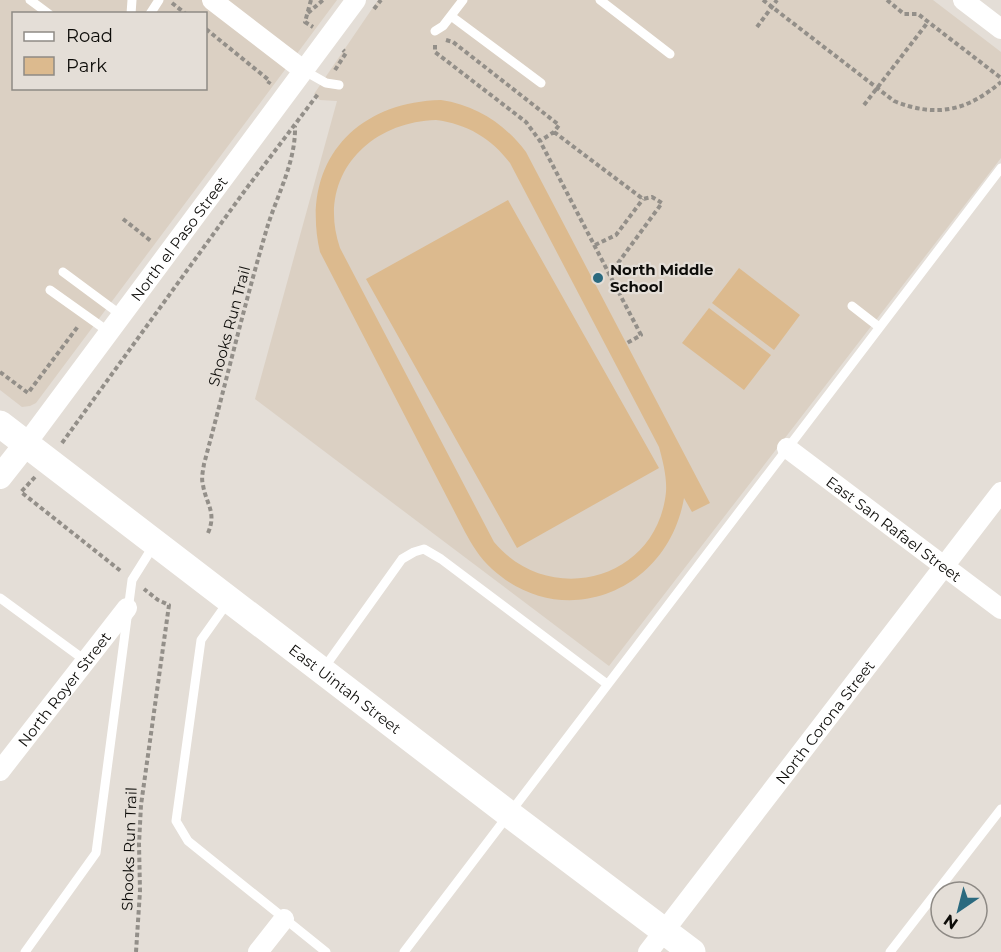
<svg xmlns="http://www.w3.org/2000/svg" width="1001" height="952" viewBox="0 0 1001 952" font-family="Montserrat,sans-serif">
<rect width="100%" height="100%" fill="#e4ded7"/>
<path fill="#dbd0c3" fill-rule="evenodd" d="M0,0H337L36,403L30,406L22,407L0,390ZM14,14H206V88H14Z
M378,0H933L1001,52V158L609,666L255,399L337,101L320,100L314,94Z"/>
<path fill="#dcba8e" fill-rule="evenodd" d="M441,100C476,105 505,124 526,152L710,503L692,512L684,498C668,591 564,634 492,569C480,558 472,545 465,532L320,252C300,165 353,102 441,100ZM436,120C467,124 491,138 510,163L659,447C663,462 667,477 666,492C657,581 549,608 494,542L340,248C316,178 367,122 436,120Z
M508,200L659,468L517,548L366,279Z
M739,268L800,315L774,350L712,303Z
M709,308L771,355L744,390L682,343Z"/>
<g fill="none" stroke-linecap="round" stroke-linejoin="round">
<path stroke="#938f89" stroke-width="4" stroke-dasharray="4.5 3" stroke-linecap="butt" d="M311,0L305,22L313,27
M763,0L894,101C936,118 967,111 1001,82
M887,0L904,14H918L1001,78
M172,3L186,14
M374,9L381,0
M308,13L323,0
M757,27L777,0
M206,29L270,81L268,84
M446,40L453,42L559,125L554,132L540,141
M435,45V52L526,122L540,141L641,335L627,343
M335,70L346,53L343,50
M864,105L928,22
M554,132L643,199L652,197L662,203L610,274
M123,219L151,241
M595,245L616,235L643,199
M0,372L28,393L79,325
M62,443L246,189L318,94
M35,477L21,492L122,572
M208,533C217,512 206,504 203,485C201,478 203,471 204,464C225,386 244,306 267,228C277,195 296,162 295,126
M136,952L140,891L139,844L141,805L169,605L158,600L144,589"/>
<path stroke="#fff" stroke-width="9" d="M30,0L49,14
M600,0L670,54
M131,14L132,0
M150,14L159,0
M451,16L541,83
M435,31L443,26L463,0
M303,70L326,83L339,85
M63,272L121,315
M50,290L109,332
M852,306L879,327
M0,598L86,661
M228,602L201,640L176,821L188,841L326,952
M324,668L402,559L414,552L424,549L441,559L607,684
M25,952L96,853L132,580L154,545
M404,952L1001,168
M890,952L1001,809"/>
<g stroke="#fff" stroke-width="20">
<path d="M212,0L303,70"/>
<path d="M963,0L1001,29"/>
<path id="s1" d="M26,444L356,0"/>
<path id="s2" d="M787,448L1001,609"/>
<path id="s3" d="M0,771L127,608"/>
<path d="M258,952L284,919"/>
<path id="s4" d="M648,952L1001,492"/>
</g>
<path stroke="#fff" stroke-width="24" d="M0,477L26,444"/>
<path stroke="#fff" stroke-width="27" id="s5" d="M0,424L509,814L692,952"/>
</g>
<circle fill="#2b6a7f" stroke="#e4ded7" stroke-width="2" cx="598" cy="278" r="6"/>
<g text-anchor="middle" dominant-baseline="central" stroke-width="4.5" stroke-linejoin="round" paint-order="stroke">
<g font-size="15" fill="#0d0c09" stroke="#e4ded7">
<text stroke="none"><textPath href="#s1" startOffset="256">North el Paso Street</textPath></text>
<text transform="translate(229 326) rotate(-75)">Shooks Run Trail</text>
<text stroke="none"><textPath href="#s2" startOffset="134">East San Rafael Street</textPath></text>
<text stroke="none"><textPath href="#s5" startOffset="435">East Uintah Street</textPath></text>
<text stroke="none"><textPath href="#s3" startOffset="104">North Royer Street</textPath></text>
<text stroke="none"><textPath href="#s4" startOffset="290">North Corona Street</textPath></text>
<text transform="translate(129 849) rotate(-88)">Shooks Run Trail</text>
</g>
<g font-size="15" font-weight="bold" fill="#0d0c09" stroke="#e4ded7" text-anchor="start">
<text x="610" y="269">North Middle<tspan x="610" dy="17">School</tspan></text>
</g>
</g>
<rect x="12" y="12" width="195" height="78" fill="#e4ded7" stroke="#8e8a85" stroke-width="1.5"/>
<rect x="24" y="32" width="30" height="9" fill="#ffffff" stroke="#8e8a85" stroke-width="1.5"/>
<text x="66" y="42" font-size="18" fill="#0d0c09">Road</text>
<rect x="24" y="57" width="30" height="18" fill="#dcba8e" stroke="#8e8a85" stroke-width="1.5"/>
<text x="66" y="72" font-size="18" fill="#0d0c09">Park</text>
<g transform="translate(959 910) rotate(215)"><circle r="28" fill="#e4ded7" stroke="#8e8a85" stroke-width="1.5"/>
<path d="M0-4.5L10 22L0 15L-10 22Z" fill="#2b6a7f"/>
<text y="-9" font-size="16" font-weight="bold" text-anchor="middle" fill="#0d0c09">N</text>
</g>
</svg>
